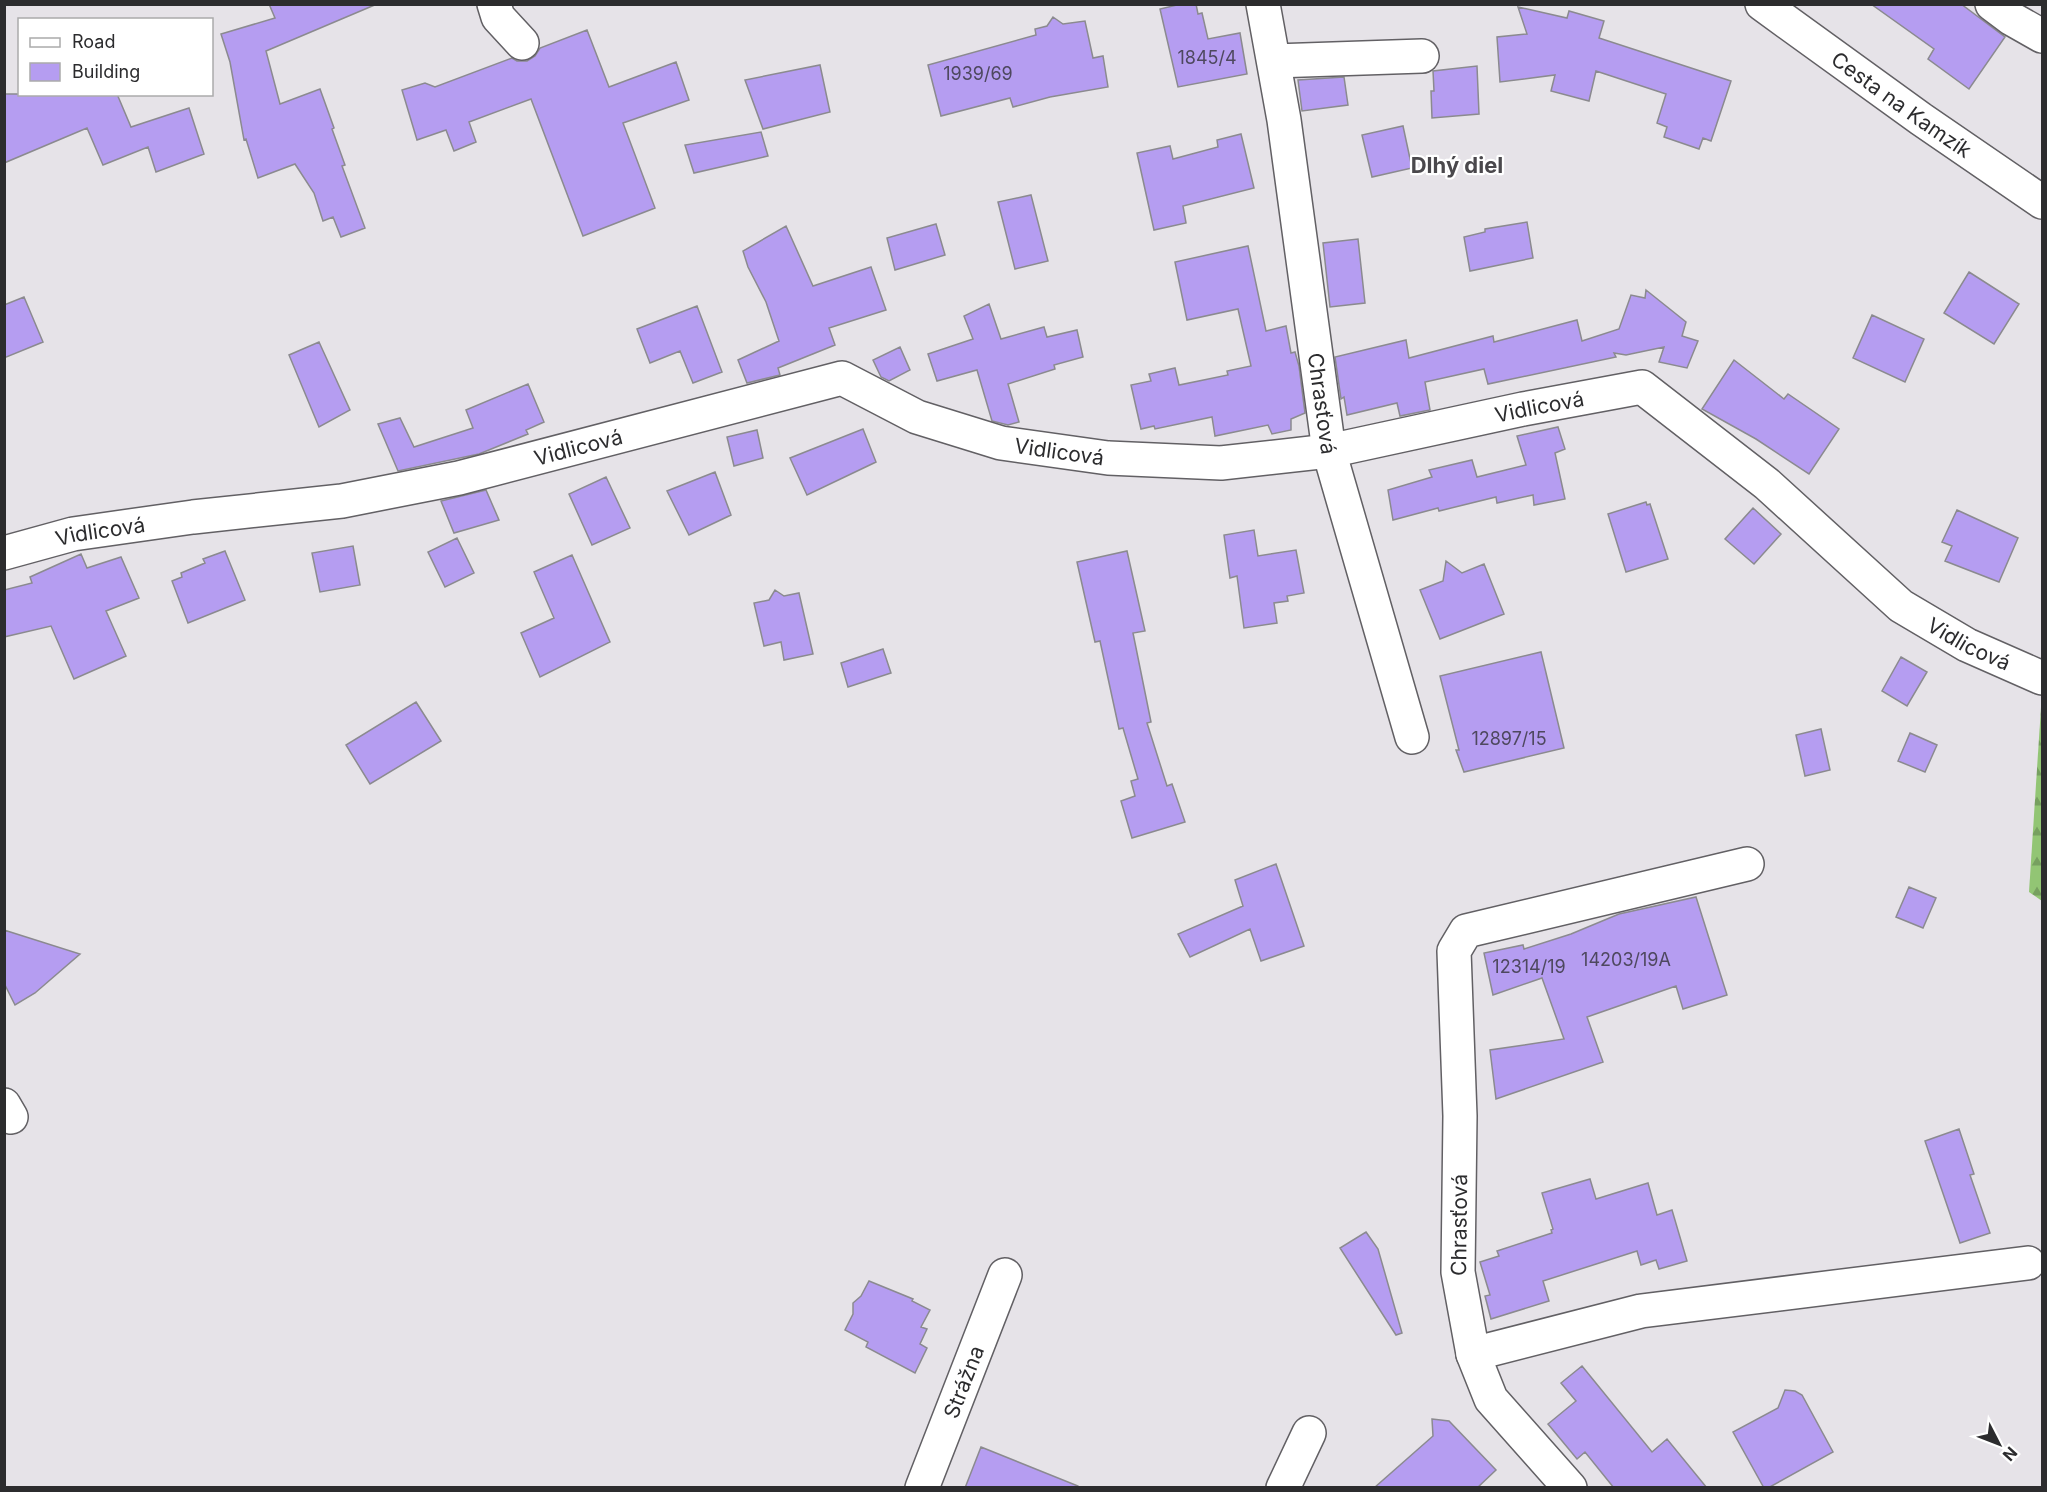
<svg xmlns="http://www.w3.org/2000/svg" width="2047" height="1492" viewBox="0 0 2047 1492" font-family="Inter,sans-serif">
<defs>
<pattern id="forest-firs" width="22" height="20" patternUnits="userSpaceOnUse" patternTransform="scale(1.5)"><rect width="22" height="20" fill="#92c574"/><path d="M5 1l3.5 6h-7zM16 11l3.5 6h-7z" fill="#77a060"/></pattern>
</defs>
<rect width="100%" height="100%" fill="#e6e3e8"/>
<path fill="url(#forest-firs)" d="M2042,692V901L2029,892Z"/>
<path fill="#b59df1" stroke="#8b8a8f" stroke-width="1.5" d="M269,4H377L266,51L280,104L320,89L334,128L332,129L345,165L342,166L365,228L341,237L333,217L323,221L314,193L295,164L258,178L246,139L244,140L230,62L221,34L275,18Z
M1181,4H1196L1198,14L1202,13L1208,39L1240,33L1247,74L1178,87L1160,9Z
M1871,4H1961L2005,37L1969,89L1928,59L1934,49Z
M1518,7L1567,18L1569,11L1604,21L1599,38L1731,81L1711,141L1703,138L1699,149L1664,137L1667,127L1657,123L1666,94L1596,71L1589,101L1551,91L1555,75L1500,82L1497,37L1527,34Z
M1053,17L1063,24L1085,21L1093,58L1103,56L1108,87L1050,97L1013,107L1010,98L941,116L928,65L1036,35L1035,29L1047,26Z
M587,30L609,87L676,62L689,100L623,123L655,208L583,236L531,99L469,122L476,142L454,151L446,130L417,140L402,90L425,83L435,87L512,58L517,61H527L535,56L540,48Z
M820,65L830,112L763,129L745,80Z
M1477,66L1479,114L1432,118L1431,91H1434L1433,71Z
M1344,77L1348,105L1302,111L1298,80Z
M4,94H117L131,127L189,108L204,154L156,172L148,147L103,165L87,128L4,163Z
M1403,126L1412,168L1372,177L1362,135Z
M761,132L768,156L694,173L685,145Z
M1241,134L1254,188L1183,206L1186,223L1154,230L1137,153L1170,146L1173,159L1218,147L1217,140Z
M1031,195L1048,261L1015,269L998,202Z
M1527,222L1533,258L1470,271L1464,237L1485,232V229Z
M936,224L945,255L895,270L887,238Z
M786,226L813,286L871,267L886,310L829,328L835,345L778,368L780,375L747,383L738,360L779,341L766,302L748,267L743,251Z
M1358,239L1365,303L1330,307L1323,243Z
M1248,246L1266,331L1286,326L1291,353L1295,352L1299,366L1305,413L1291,419V430L1272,434L1268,425L1215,436L1212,417L1155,429L1154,426L1141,429L1131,385L1151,381L1149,374L1175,368L1179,385L1228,375L1227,371L1251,366L1238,309L1187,320L1175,262Z
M1969,272L2019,304L1994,344L1944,313Z
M1646,290L1686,322L1682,336L1698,341L1687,368L1659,362L1664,347L1626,355L1614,353L1616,357L1488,384L1484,369L1425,382L1430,410L1400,416L1397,403L1347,415L1344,397L1341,399L1335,357L1406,340L1409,358L1493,336L1494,342L1577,320L1582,341L1619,329L1631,295L1645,298Z
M24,297L43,342L4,358V305Z
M989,304L1001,339L1044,327L1047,337L1077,330L1083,357L1054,365L1055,369L1008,384L1019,422L1008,425L992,421L977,370L937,381L928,354L973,339L964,316Z
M697,306L722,372L693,383L680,351L650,363L637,329Z
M1872,315L1924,339L1905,382L1853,358Z
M319,342L350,410L319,427L289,355Z
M900,347L910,370L889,381L881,377L873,360Z
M1734,360L1784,399L1788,394L1839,429L1809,474L1756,439L1702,409Z
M528,384L544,422L526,430L528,434L479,454L398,471L378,424L400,418L414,447L473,428L466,410Z
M1558,427L1565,449L1555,453L1565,499L1534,505L1533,495L1497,503L1496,497L1439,511L1438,508L1393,520L1388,490L1432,477L1429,470L1472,460L1477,477L1526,465L1517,436Z
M863,429L876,462L807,495L790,458Z
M757,430L763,458L734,466L727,437Z
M715,472L731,515L689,535L667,491Z
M606,477L630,528L592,545L569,494Z
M486,490L499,520L454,533L441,501Z
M1646,502L1647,505L1650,504L1668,559L1626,572L1608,514Z
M1753,508L1781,534L1754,564L1725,539Z
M1957,510L2018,538L1999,582L1945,561L1952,546L1942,542Z
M1254,530L1258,556L1296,550L1304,593L1287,596L1288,601L1274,603L1277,623L1244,628L1237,576L1230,578L1224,535Z
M457,538L474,573L445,587L428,552Z
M353,546L360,585L320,592L312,553Z
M225,551L245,600L188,623L172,581L182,577L181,573L205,563L203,559Z
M1127,551L1145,631L1133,633L1151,722L1147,723L1167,786L1172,784L1185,822L1132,838L1121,801L1135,796L1131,781L1138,779L1123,728L1119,729L1100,641L1095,642L1077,562Z
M81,554L87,568L121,557L139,598L106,611L126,656L74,679L51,626L4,637V590L32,583L30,577Z
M572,555L610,642L540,677L521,633L554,618L534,572Z
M1446,561L1462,573L1484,564L1504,614L1440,639L1420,590L1443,581Z
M775,590L784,596L799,593L813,654L784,660L781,642L764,646L754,603L769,600Z
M883,649L891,673L848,687L841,663Z
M1541,652L1564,748L1464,772L1456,750H1459L1440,676Z
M1901,657L1927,672L1907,706L1882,691Z
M416,702L441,741L370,784L346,745Z
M1821,729L1830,770L1805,776L1796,735Z
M1910,733L1937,745L1925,772L1898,761Z
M1276,864L1304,946L1261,961L1250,929L1190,957L1178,934L1243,906L1235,880Z
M1909,887L1936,898L1923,928L1896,917Z
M1696,897L1727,995L1683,1009L1676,986L1587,1017L1603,1062L1496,1099L1490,1050L1564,1039L1542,978L1493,995L1484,953L1523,945L1524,949L1571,934L1619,914Z
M4,930L80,954L35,993L15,1005L4,983Z
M1959,1129L1974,1174L1970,1175L1990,1233L1960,1243L1925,1141Z
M1590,1179L1596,1199L1648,1183L1657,1215L1672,1210L1687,1261L1659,1269L1656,1260L1641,1265L1637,1251L1543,1281L1549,1301L1491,1319L1485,1296L1490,1295L1480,1262L1499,1256L1497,1251L1552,1233L1551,1230L1553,1229L1542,1193Z
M1366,1232L1378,1249L1402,1333L1396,1335L1340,1248Z
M869,1281L913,1299L912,1301L930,1310L921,1327L927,1329L920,1344L927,1348L915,1373L866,1347L868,1342L845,1330L853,1314V1303L861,1296Z
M1582,1366L1652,1452L1667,1439L1707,1488H1614L1585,1452L1577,1459L1548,1424L1576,1401L1561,1383Z
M1785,1390L1795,1391L1802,1395L1833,1452L1768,1488H1764L1733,1432L1778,1408Z
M1432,1419L1449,1421L1496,1470L1477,1488H1374L1433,1436Z
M981,1447L1078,1486V1488H965Z"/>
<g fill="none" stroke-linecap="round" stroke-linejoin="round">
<defs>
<g id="minor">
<path d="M494,4L498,17L522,43"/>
<path id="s1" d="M1263,4L1284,120L1329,451L1412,737"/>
<path id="s2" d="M1762,4L1921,119L2042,202"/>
<path d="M1992,4L2012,19L2042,36"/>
<path d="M1274,61L1422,56"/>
<path id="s3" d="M4,553L73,534L193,517L342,501L459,478L842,378L917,417L1001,443L1108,458L1221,463L1329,451L1523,409L1642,387L1767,484L1901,606L1967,645L2042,678"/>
<path d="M4,1105L11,1117"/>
<path d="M1473,1354L1641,1311L2028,1263"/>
<path id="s4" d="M922,1488L1005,1275"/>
<path d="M1283,1488L1309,1433"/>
<path id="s5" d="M1570,1488L1491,1399L1473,1354L1458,1272L1460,1116L1454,951L1466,931L1747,864"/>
</g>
</defs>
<use href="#minor" stroke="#626064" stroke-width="36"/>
<use href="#minor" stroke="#fff" stroke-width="33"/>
</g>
<g text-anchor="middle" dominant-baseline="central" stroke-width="4.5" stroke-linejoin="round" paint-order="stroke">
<g font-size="18" fill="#4e485f">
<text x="1207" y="57">1845/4</text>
<text x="978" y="73">1939/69</text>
<text x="1509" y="738">12897/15</text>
<text x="1626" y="959">14203/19A</text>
<text x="1529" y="966">12314/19</text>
</g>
<g font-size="21" fill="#2c2c2e" stroke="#fff">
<text stroke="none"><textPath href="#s2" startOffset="172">Cesta na Kamzík</textPath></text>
<text stroke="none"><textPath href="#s1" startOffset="404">Chrasťová</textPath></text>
<text stroke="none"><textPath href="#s3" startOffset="1575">Vidlicová</textPath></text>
<text stroke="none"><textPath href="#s3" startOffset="585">Vidlicová</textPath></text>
<text stroke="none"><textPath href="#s3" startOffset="1089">Vidlicová</textPath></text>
<text stroke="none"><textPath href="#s3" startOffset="99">Vidlicová</textPath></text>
<text stroke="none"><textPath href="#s3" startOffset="2097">Vidlicová</textPath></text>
<text stroke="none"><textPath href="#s5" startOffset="298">Chrasťová</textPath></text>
<text stroke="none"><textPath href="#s4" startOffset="114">Strážna</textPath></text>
</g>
<g font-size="22" font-weight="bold" fill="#4a484c" stroke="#fff">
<text x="1457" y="165">Dlhý diel</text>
</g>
</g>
<rect width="2047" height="1492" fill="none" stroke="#2c2c2e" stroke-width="12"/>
<rect x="18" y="18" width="195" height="78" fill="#ffffff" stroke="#ababab" stroke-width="1.5"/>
<rect x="30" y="38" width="30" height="9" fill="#ffffff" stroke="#ababab" stroke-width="1.5"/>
<text x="72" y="48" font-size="18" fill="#2c2c2e">Road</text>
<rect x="30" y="63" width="30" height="18" fill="#b59df1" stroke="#ababab" stroke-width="1.5"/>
<text x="72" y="78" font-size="18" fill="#2c2c2e">Building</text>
<g transform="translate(1999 1444) rotate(132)" stroke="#ffffff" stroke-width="4.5" paint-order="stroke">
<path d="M0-4.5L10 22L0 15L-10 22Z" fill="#2c2c2e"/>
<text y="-9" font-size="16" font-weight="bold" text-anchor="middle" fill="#2c2c2e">N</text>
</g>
</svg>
